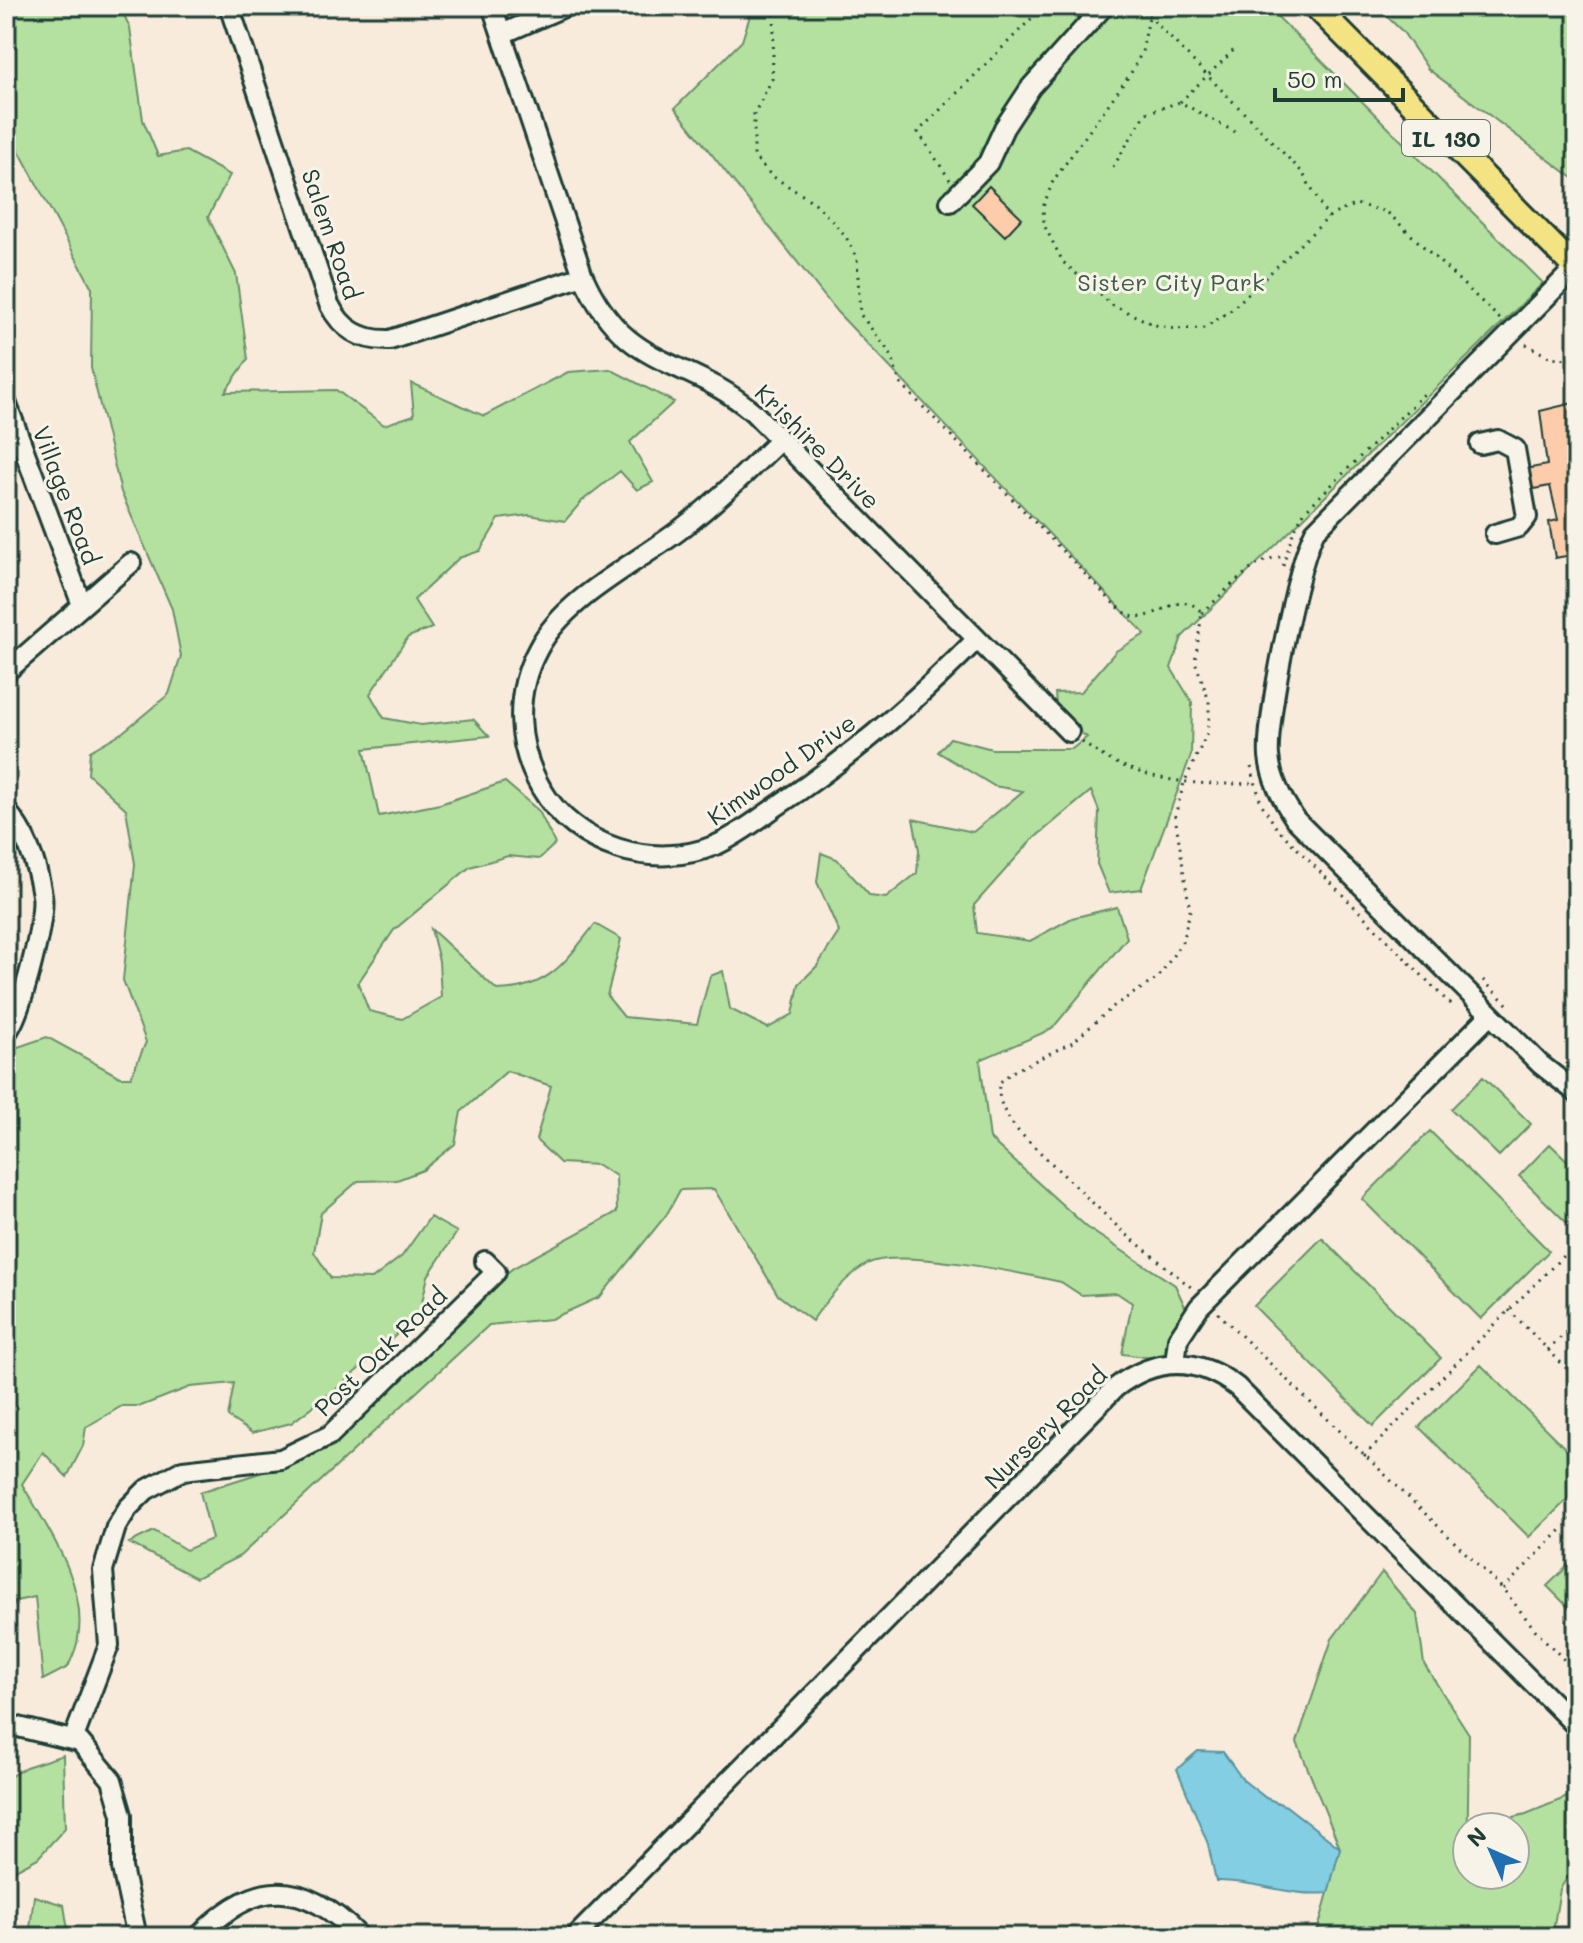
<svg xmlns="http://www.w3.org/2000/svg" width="1583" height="1943" viewBox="0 0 1583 1943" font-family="Mali,sans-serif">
<rect width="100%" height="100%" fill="#f8ebdc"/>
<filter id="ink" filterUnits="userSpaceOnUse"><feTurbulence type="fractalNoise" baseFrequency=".0125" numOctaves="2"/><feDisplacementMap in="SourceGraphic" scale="16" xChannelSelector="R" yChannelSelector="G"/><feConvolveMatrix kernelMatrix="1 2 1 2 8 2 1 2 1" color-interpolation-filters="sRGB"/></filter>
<g filter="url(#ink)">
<path fill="#b4e19f" stroke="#6a8f6a" stroke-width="2" d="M6,6H120L130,28L143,120L158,156L186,151L230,175L208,217L236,274L248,359L225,392L336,390L384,425L414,415L411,383L484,416L568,372L610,369L674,402L630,442L653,482L637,490L620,471L582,501L565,521L529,515L499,519L480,551L459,558L414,600L432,628L408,637L370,694L384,718L421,725L473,719L489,736L364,749L379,816L440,804L505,782L539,811L555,844L539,859L508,856L470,867L394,930L358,983L369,1011L402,1019L441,997L439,961L431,929L497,990C549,989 565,962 595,924L621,939L607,996L624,1017L697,1024L710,976L723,971L730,1009L768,1028L793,1014L799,984L817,966L839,932L817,882L821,853L837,859L870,896L886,898L917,873L919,850L913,819L973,832L1023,791L994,786L938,752L950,738L992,749H1072L1087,737L1057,716L1055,693L1081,692L1116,651L1145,634L837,312L675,108L742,41L753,6H1267L1543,283L1182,637L1171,668L1192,702L1191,755L1141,889L1109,893L1097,864L1099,811L1091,791L1032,840L974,905L977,933L1030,941L1072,918L1117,907L1127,938L1052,1029L980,1060L990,1139L1089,1229L1175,1285L1195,1328L1181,1354L1153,1358L1122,1354L1132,1303L1117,1293L1081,1295L1061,1282C1025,1274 897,1247 867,1264C844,1278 827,1299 812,1321L778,1295L714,1189L680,1190L667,1214L600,1297L551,1319L489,1325L240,1556L196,1578L129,1543L154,1531L186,1550L212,1539L200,1492L301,1460L341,1436L470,1303L513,1268L617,1212L616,1176L598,1165L560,1163L536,1140L551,1086L507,1071L461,1112L455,1144L423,1170L397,1180L358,1181L321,1213L314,1252L331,1278L372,1279L402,1256L430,1217L457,1232L428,1276L420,1311L395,1336L340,1386L291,1423L252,1433L228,1417L234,1383L190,1387L141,1406H122L86,1427L83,1446L67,1477L43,1452L22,1484C47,1527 88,1585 78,1638C77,1648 72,1658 68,1667L43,1680L35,1597L16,1601L6,1616V1051L47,1037L120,1077H131L146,1042L123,980L135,864L126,809L88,774L90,751L123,732L169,694L181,656L172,609L121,492L91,368L92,288L6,126Z
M1376,6H1577V181L1428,69L1403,32Z
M1483,1077L1531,1124L1499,1156L1451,1109Z
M1430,1131L1549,1251L1481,1319L1362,1199Z
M1550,1144L1577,1170V1212L1567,1223L1519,1176Z
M1322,1238L1441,1358L1373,1426L1254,1306Z
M1481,1365L1577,1460V1490L1529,1537L1419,1427Z
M1577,1557V1616L1547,1586Z
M1382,1572L1417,1614L1424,1664L1469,1734L1467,1875H1515V1827H1472L1526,1814L1577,1793V1862L1560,1889L1552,1937H1316L1340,1848L1297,1742L1332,1639Z
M63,1755L65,1828L38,1858L6,1875V1779L26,1767Z
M34,1896L64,1905L69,1937H29Z"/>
<path fill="#83cee3" stroke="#5b949d" stroke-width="2" d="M1198,1751L1223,1752L1243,1780L1266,1798L1286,1806L1340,1848L1328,1893C1287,1897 1256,1880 1216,1881L1208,1844L1177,1769Z"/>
<path fill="#fcccab" stroke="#1f3d34" stroke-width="2" d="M989,186L1022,218L1005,236L972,204Z
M1577,402V554L1555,558L1549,522L1558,520L1550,486L1513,493L1509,472L1547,465L1540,411Z"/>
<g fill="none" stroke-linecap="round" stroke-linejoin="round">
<defs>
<path id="minor" d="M229,6L329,304C342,330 361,341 390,340L583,276
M492,6L583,276C626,373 685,354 753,412L1069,732
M502,34L566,6
M950,202L988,163L1004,128L1031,87L1104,6
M1575,268L1315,531C1297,565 1266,719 1269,756C1271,779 1282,799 1295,819L1540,1064L1577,1093
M6,402L82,605
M780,440C748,471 716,502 681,529C636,564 564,598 538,649C514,693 516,745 541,788C575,847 653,871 716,845C738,835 757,820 777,806C850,758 916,701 977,639
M1480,444L1498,440L1515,449L1527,517L1519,527L1495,534
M6,672L131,563
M6,810C27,835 37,863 42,895C46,917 21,1017 6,1033
M1175,1363L1178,1339L1199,1307L1490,1015
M6,1724L80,1742L112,1780L122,1815V1868L137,1937
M73,1740L109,1645L103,1570L116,1527L128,1508L146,1490L183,1470L281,1459L330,1435L496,1272L485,1261
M198,1937C255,1878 303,1878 360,1937
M575,1937L1115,1388C1155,1357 1197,1356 1237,1387L1577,1727"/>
<path id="major" d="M1315,6L1577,270"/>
</defs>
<use href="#minor" stroke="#1f3d34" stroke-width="24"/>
<use href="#major" stroke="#1f3d34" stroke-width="28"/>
<path stroke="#1f3d34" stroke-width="3" stroke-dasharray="2 6" stroke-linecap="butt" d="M775,6L772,79L754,114V157L772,176L815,203L845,235L857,258L860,314L890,353L900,383L1115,605C1120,608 1126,614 1131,616C1156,624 1180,585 1202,613L1195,661L1209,701V721L1206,736L1184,783L1175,816L1190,911L1182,942L1158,978L1115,1005L1073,1042L1012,1072L999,1083C997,1102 1007,1118 1019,1132L1121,1230L1192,1288
M1139,6L1149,17L1142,52L1131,73L1053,181L1043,207L1044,225L1063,262L1112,305L1155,325L1175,329L1204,328L1230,311L1330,216L1356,204L1387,212L1500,319
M1148,15L1302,172L1328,218
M1180,102L1237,47
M1113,167L1146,113L1180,102L1235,132
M950,180L918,132L1044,6
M1526,344L1549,357L1577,360
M1283,566L1293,533L1304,512L1425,393
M1202,613C1223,595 1256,554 1285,557
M1082,742C1131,780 1192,787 1253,783
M1251,767L1261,803L1276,827L1454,1008
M1483,980L1509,1006
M1567,1062L1577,1052
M1509,1310L1577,1379
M1218,1313L1503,1589L1537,1632L1577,1673
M1548,1350L1577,1321
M1364,1456L1577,1242
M1503,1589L1577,1514"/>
<use href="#minor" stroke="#f7f3e8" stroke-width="18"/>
<use href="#major" stroke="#f4e382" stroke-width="22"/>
</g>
</g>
<g text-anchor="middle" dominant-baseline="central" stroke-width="6" stroke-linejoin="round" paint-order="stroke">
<rect fill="#f7f3e8" stroke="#60746a" stroke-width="2" x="1402" y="120" width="88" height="36" rx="6"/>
<g font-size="22" font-weight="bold" fill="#1f3d34">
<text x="1446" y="138">IL 130</text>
</g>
<g font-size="24" fill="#1f3d34" stroke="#f7f3e8">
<text transform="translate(332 234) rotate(71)">Salem Road</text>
<text transform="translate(818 446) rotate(45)">Krishire Drive</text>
<text transform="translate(67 495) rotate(69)">Village Road</text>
<text transform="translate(781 769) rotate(-35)">Kimwood Drive</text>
<text transform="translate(380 1351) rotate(-44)">Post Oak Road</text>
<text transform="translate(1045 1427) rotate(-45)">Nursery Road</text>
</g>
<g font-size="24" fill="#3d5e49" stroke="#f7f3e8">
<text x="1171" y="281">Sister City Park</text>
</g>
</g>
<rect width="1583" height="1943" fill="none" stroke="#f7f3e8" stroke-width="32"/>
<rect x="16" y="16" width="1551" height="1911" fill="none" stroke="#1f3d34" stroke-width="3" filter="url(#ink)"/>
<g transform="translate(1491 1851) rotate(315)"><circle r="38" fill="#f7f3e8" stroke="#a1aaa0" stroke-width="2"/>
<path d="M0-6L14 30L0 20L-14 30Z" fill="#1f6fb2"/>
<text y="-12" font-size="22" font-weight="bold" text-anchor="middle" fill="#1f3d34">N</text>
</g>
<path d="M1275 88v12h128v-12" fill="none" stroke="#1f3d34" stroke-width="4"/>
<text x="1287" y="88" font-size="24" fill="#1f3d34" stroke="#f7f3e8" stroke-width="6" paint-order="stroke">50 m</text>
</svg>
